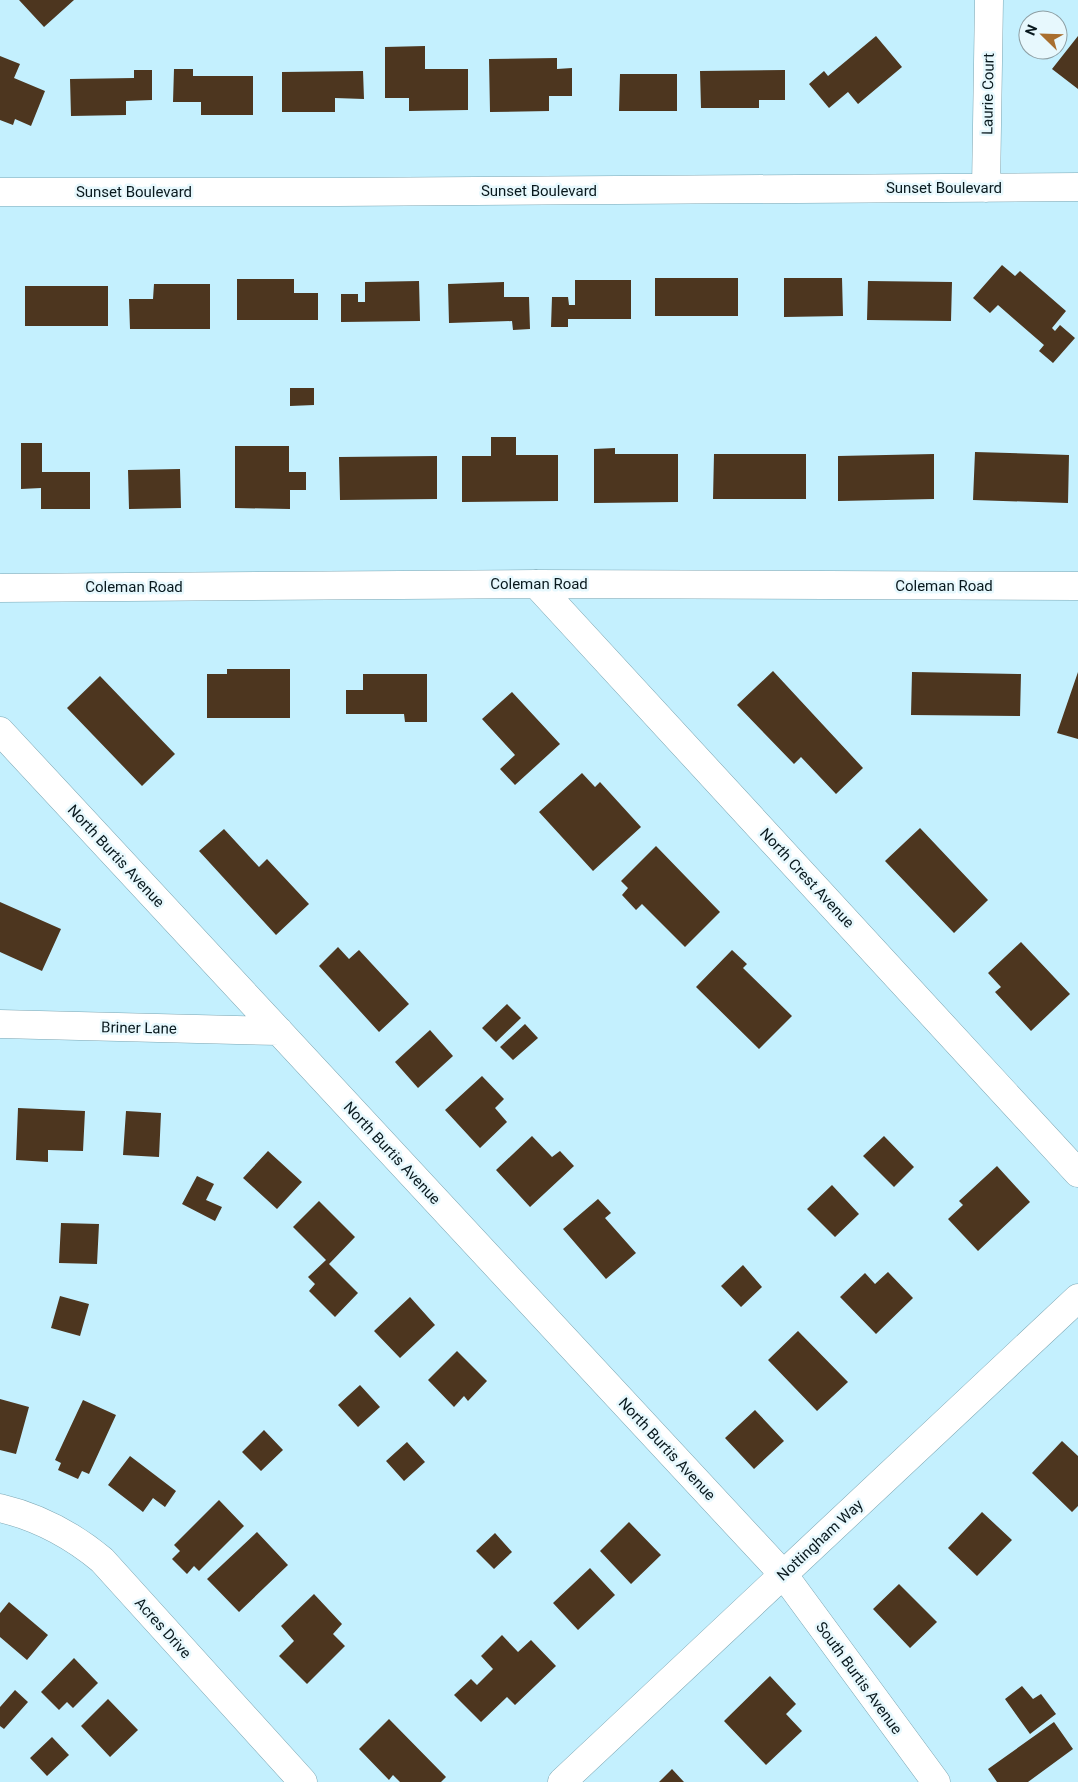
<svg xmlns="http://www.w3.org/2000/svg" width="1078" height="1782" viewBox="0 0 1078 1782" font-family="Roboto,sans-serif">
<rect width="100%" height="100%" fill="#c4f0fe"/>
<path fill="#4d361f" d="M19,0H74L44,27Z
M876,36L902,67L858,104L848,92L829,108L809,84L824,71L828,76Z
M1078,36V89L1052,69Z
M425,46V69H468V110L409,111V98H385V47Z
M0,56L20,64L14,78L45,91L31,126L15,119L13,125L0,120Z
M557,58V69L572,68V96H549V111L490,112L489,59Z
M174,69H193V76H253V115H201V102H173Z
M134,70H152V100L126,101V115L71,116L70,79L134,78Z
M785,70V100H759V108H701L700,71Z
M363,71L364,99L335,98V112H282V72Z
M620,74H677V111H619Z
M1002,265L1015,276L1020,271L1066,311L1052,328L1055,331L1060,325L1075,338L1053,363L1039,351L1044,345L998,305L990,313L973,298Z
M655,278H738V316H655Z
M784,278H842L843,316L784,317Z
M237,279H294V293H318V320H237Z
M575,280H631V319H568V327H551L552,297H568L569,305H575Z
M419,281L420,321L341,322V294H358V302H365V282Z
M868,281L952,282L951,321L867,320Z
M504,282V297H529L530,329L513,330L512,321L449,323L448,284Z
M154,284H210V329H130L129,299H153Z
M25,286H108V326H25Z
M290,388H314V405L290,406Z
M491,437H516V455H558V501L462,502V456H491Z
M21,443H42V472H90V509H41V488L21,489Z
M235,446H289V472H306V490H290V509L235,508Z
M615,448V454H678V502L594,503V449Z
M975,452L1069,455L1068,503L973,500Z
M714,454H806V499H713Z
M934,454V499L838,501V456Z
M437,456V499L340,500L339,457Z
M180,469L181,508L129,509L128,470Z
M227,669H290V718H207V674H227Z
M773,671L863,768L836,794L801,757L794,764L737,705Z
M912,672L1021,674L1020,716L911,715Z
M1078,672V739L1057,733Z
M363,674H427V722H405L404,714H346V690H363Z
M100,676L175,754L142,786L67,708Z
M512,692L560,744L515,785L500,769L515,755L482,719Z
M582,773L595,787L600,782L641,827L593,871L539,812Z
M920,828L988,900L954,933L885,861Z
M224,829L259,867L267,859L309,904L276,935L199,851Z
M656,846L720,912L685,947L642,904L636,910L622,895L628,888L621,881Z
M0,902L61,929L42,971L0,952Z
M1021,942L1070,994L1031,1031L995,992L1001,987L988,973Z
M338,947L349,959L359,950L409,1004L379,1032L319,966Z
M732,950L747,964L743,968L792,1016L759,1049L696,987Z
M507,1004L521,1018L496,1042L482,1028Z
M525,1024L538,1038L513,1060L500,1047Z
M430,1030L453,1056L418,1088L395,1062Z
M482,1076L504,1099L495,1108L507,1122L480,1148L445,1110Z
M18,1108L85,1111L83,1151L48,1150V1162L16,1160Z
M126,1111L161,1113L159,1157L123,1155Z
M532,1136L552,1157L560,1151L574,1166L530,1207L496,1170Z
M884,1136L914,1167L894,1187L863,1156Z
M268,1151L302,1182L277,1209L243,1178Z
M997,1166L1030,1202L978,1251L948,1219L963,1205L959,1201Z
M197,1176L214,1184L206,1200L222,1207L215,1221L182,1204Z
M832,1185L859,1214L835,1237L807,1209Z
M598,1199L611,1213L605,1218L636,1253L606,1279L563,1229Z
M319,1201L355,1237L329,1264L358,1293L335,1317L309,1291L315,1284L308,1277L326,1260L293,1227Z
M61,1223L99,1224L97,1264L59,1263Z
M743,1265L762,1287L741,1307L721,1286Z
M888,1272L913,1298L876,1334L840,1297L865,1273L875,1284Z
M60,1296L89,1304L80,1336L51,1328Z
M410,1297L435,1325L400,1358L374,1331Z
M798,1331L848,1382L817,1411L768,1360Z
M457,1351L487,1381L468,1401L464,1396L454,1407L428,1380Z
M360,1385L380,1407L358,1427L338,1405Z
M0,1399L29,1407L16,1454L0,1450Z
M83,1400L116,1415L89,1474L82,1471L78,1479L58,1470L61,1463L55,1460Z
M755,1410L784,1441L754,1469L725,1438Z
M264,1430L283,1450L261,1471L242,1452Z
M1062,1441L1078,1456V1506L1072,1512L1032,1473Z
M407,1442L425,1462L404,1481L386,1461Z
M130,1456L176,1491L165,1507L153,1498L143,1512L108,1485Z
M219,1500L244,1526L199,1571L194,1566L187,1574L172,1559L180,1551L174,1545Z
M982,1512L1012,1540L977,1576L948,1548Z
M629,1522L661,1555L631,1584L600,1551Z
M257,1532L288,1565L239,1612L207,1579Z
M495,1533L512,1552L494,1569L476,1551Z
M590,1568L615,1595L578,1630L553,1603Z
M899,1584L937,1622L910,1648L873,1609Z
M314,1594L342,1624L333,1634L345,1646L307,1684L279,1656L294,1641L281,1626Z
M9,1602L48,1635L27,1660L0,1637V1613Z
M502,1635L518,1652L531,1640L556,1666L515,1705L507,1697L481,1722L454,1695L471,1679L477,1685L493,1669L481,1656Z
M74,1658L98,1683L73,1708L67,1702L59,1710L41,1692Z
M770,1676L796,1704L786,1714L802,1731L766,1765L724,1721Z
M1022,1686L1033,1699L1041,1694L1056,1714L1030,1734L1005,1699Z
M15,1690L28,1702L4,1729L0,1726V1707Z
M108,1699L138,1730L110,1757L81,1726Z
M389,1719L446,1777L441,1782H400L393,1775L389,1780L359,1749Z
M1054,1722L1073,1749L1028,1782H997L988,1769Z
M52,1737L69,1755L47,1776L30,1758Z
M672,1769L684,1782H659Z"/>
<g fill="none" stroke-linecap="round" stroke-linejoin="round">
<defs>
<path id="minor" d="M986,188L989,0
M0,192H338L1078,187
M536,584L1078,1173
M0,588L536,584L1078,586
M0,731L783,1574L936,1782
M0,1024L279,1031
M0,1508C38,1517 72,1535 102,1560L303,1782
M562,1782L1078,1298"/>
</defs>
<use href="#minor" stroke="#7ca6b3" stroke-width="29"/>
<use href="#minor" stroke="#fff" stroke-width="28"/>
</g>
<g text-anchor="middle" dominant-baseline="central" stroke-width="5" stroke-linejoin="round" paint-order="stroke">
<g font-size="15" fill="#09191e" stroke="#e7f8fd">
<text transform="translate(988 94) rotate(-89)">Laurie Court</text>
<text x="944" y="188">Sunset Boulevard</text>
<text x="539" y="191">Sunset Boulevard</text>
<text x="134" y="192">Sunset Boulevard</text>
<text x="539" y="584">Coleman Road</text>
<text x="944" y="586">Coleman Road</text>
<text x="134" y="587">Coleman Road</text>
<text transform="translate(116 856) rotate(47)">North Burtis Avenue</text>
<text transform="translate(807 878) rotate(47)">North Crest Avenue</text>
<text transform="translate(139 1028) rotate(1)">Briner Lane</text>
<text transform="translate(392 1153) rotate(47)">North Burtis Avenue</text>
<text transform="translate(667 1449) rotate(47)">North Burtis Avenue</text>
<text transform="translate(820 1540) rotate(-43)">Nottingham Way</text>
<text transform="translate(163 1628) rotate(48)">Acres Drive</text>
<text transform="translate(859 1678) rotate(54)">South Burtis Avenue</text>
</g>
</g>
<g transform="translate(1043 35) rotate(293)"><circle r="24" fill="#e7f8fd" stroke="#8e9fa4"/>
<path d="M0-4L9 19L0 12L-9 19Z" fill="#a86e2e"/>
<text y="-8" font-size="14" font-weight="bold" text-anchor="middle" fill="#09191e">N</text>
</g>
</svg>
